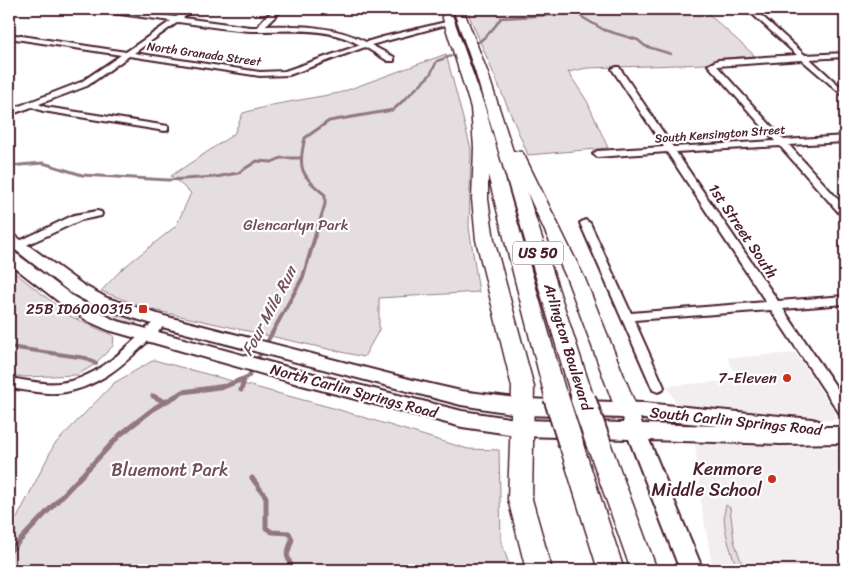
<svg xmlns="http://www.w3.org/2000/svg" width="854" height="579" viewBox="0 0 854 579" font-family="Sriracha,sans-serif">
<rect width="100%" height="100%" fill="#fff"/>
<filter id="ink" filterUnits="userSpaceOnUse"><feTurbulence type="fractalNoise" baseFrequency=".02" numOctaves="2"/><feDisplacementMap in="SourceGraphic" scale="10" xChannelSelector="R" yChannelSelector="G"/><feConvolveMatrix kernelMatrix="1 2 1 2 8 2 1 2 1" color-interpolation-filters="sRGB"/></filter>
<g filter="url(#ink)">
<path fill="#f2eeef" d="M795,353L835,412L836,417L832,420L678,407L667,386L739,380L727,358Z
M695,443L845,448V570H713L702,509Z"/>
<path fill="#e5dee0" stroke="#987e86" d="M499,9H703L755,56L715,59L707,64L587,68L568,72L587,101L608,148L528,155L468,13Z
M446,54L471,149L469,227L479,292L379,298V330L364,357L149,309L101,291L122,269L176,226L191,193L171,176L234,134L243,113L272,105L339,93Z
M9,268L70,316L114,336L113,346L94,365L77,375L25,377L9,375Z
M51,278C78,296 105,311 136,320V324C115,331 65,292 48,279Z
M154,360L333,408L468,449L499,450L501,541L511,570H9V534L54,445L114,383Z
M726,505L730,508L734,541L744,570H738C731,552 720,523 726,505Z"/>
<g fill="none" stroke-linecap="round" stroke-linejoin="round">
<path stroke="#91787e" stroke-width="2.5" d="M575,13L604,30L638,40L645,46L671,54
M405,99L430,75L437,61C465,52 485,43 501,18L569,14L585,9"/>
<path stroke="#91787e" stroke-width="3" d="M9,166L43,163L82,175L168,180L216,177L238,173L257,161L272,162L281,158H300
M319,224L325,204V195C301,175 297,169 305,138L329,121L393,110L406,98"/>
<path stroke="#91787e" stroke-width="4" d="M9,347L86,358L96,364
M256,362L303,277L319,223
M237,381L249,376L253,368
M243,381L244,378"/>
<path stroke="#91787e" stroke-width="5" d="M241,390L244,380
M153,396L165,402
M252,478L266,497V528L272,532L289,533L292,539L287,555L291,566L303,570
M9,552L121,434L156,407L183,392L226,386L240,380"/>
<defs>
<path id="minor" d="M95,9H111L176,17L188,9H195L183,18L250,27H258C262,18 273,9 283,9L265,26C298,25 336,26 366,42L383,37L450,21L453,23L371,45L394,57V61H388L365,47L289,75L260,76L129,56L87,86L39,104L45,107L168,126V130L165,131L43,111L32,107L9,115V110L81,82L121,55L9,38V34L126,52L171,21L98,11ZM178,22C202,25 227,30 251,31C288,32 325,25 360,45L285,71L260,72L134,53Z
M747,9H754L805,55L845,53V57L810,59L845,91V97L802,60L717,66L784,140L845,136V142L789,145L845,207V216L841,215L780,146L676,152L778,301L845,296V304L783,309L845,400V415L840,414L771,310L634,320L664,387L663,390L658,392L653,390L580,223L585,220L590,223L631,313L766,302L667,152L597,157L593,154L597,151L664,147L612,69L616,67H619L673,147L775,141L708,65L718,60L797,55Z
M833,9H840L845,12V17Z
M97,211L101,212L102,214L101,216L81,220L9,253V246L74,215Z
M162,317L168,321L166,324C135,353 104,389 58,393C42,394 25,390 9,388V378C25,380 43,385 59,383C100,379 129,344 158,318Z"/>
<path id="secondary" d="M9,233L14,235L83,285L107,298L164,316L413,380L461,391L524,399L644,403L812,419L819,421L822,427H845V443L781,444L649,440L703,570H680L629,439L523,436L462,427L298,384L108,330L88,321L63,305L9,263V250L14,252L74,297L114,320L298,370L462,411L523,420L623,423L624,418L524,415L461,405L162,327L95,306L71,293L9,245ZM640,418L644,419L721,426L642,424Z"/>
<path id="trunk" d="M440,9H450L485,108L567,397L564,403L556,405L548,403L545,397L488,175V199L494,240L534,387L532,499L552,570H526L508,499L512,387L476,240L472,199L474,148L471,108Z
M453,9H463L487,71L513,151L522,152L524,155L585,279L638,411L635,417L627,420L619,417L616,411L567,279L527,192L594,399L591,405L583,408L575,405L572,399L475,71Z
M571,434L579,437L583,444L624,570H598L559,444L563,437Z
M599,435L607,438L611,445L657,570H631L587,445L591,438Z"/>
</defs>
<use href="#minor" stroke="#4a1f2b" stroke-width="4"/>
<use href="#secondary" stroke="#4a1f2b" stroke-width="4"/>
<use href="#trunk" stroke="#4a1f2b" stroke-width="3"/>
<use href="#minor" fill="#fff" fill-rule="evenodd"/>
<use href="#secondary" fill="#fff" fill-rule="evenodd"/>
<use href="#trunk" fill="#fff" fill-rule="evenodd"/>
<defs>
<path id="trunk-bridge" d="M556,397L571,444
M583,399L599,445"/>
</defs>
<use href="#trunk-bridge" stroke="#4a1f2b" stroke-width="28" stroke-linecap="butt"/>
<use href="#trunk-bridge" stroke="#fff" stroke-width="24"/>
</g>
</g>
<g fill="#c8321e" stroke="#fff" stroke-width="2">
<rect x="138" y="304" width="10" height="10" rx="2.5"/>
<circle cx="787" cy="378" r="5"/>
<circle cx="772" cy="479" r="5"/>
</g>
<g text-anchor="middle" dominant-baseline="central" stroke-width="4.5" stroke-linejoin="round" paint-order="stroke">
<g font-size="12" fill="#4a1f2b" stroke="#fff">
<text transform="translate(204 54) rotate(8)">North Granada Street</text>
<text transform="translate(720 134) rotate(-4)">South Kensington Street</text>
</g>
<rect fill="#fff" stroke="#80626b" stroke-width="1" x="513" y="241.5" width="50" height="23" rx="4"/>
<g font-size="14" font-weight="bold" fill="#4a1f2b">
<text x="538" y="253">US 50</text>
</g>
<g font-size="15" fill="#714f58" stroke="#fff">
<text x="296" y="225">Glencarlyn Park</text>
</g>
<g font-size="15" fill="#4a1f2b" stroke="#fff">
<text transform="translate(743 231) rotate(56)">1st Street South</text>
<text transform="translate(568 347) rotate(73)">Arlington Boulevard</text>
<text transform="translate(354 391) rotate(15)">North Carlin Springs Road</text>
<text transform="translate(736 421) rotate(6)">South Carlin Springs Road</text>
</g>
<g font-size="15" fill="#4a1f2b" stroke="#fff" text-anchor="end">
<text x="133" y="309">25B ID6000315</text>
<text x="777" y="378">7-Eleven</text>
</g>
<g font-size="16" font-style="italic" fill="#74535c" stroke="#fff">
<text transform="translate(269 311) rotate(-62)">Four Mile Run</text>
</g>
<g font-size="18" fill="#4a1f2b" stroke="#fff" text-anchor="end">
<text x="762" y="469">Kenmore<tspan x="762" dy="21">Middle School</tspan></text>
</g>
<g font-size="18" fill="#714f58" stroke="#fff">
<text x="170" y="470">Bluemont Park</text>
</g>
</g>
<rect width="854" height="579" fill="none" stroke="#fff" stroke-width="30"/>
<rect x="15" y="15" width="824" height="549" fill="none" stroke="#4a1f2b" stroke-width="2" filter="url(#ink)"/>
</svg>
